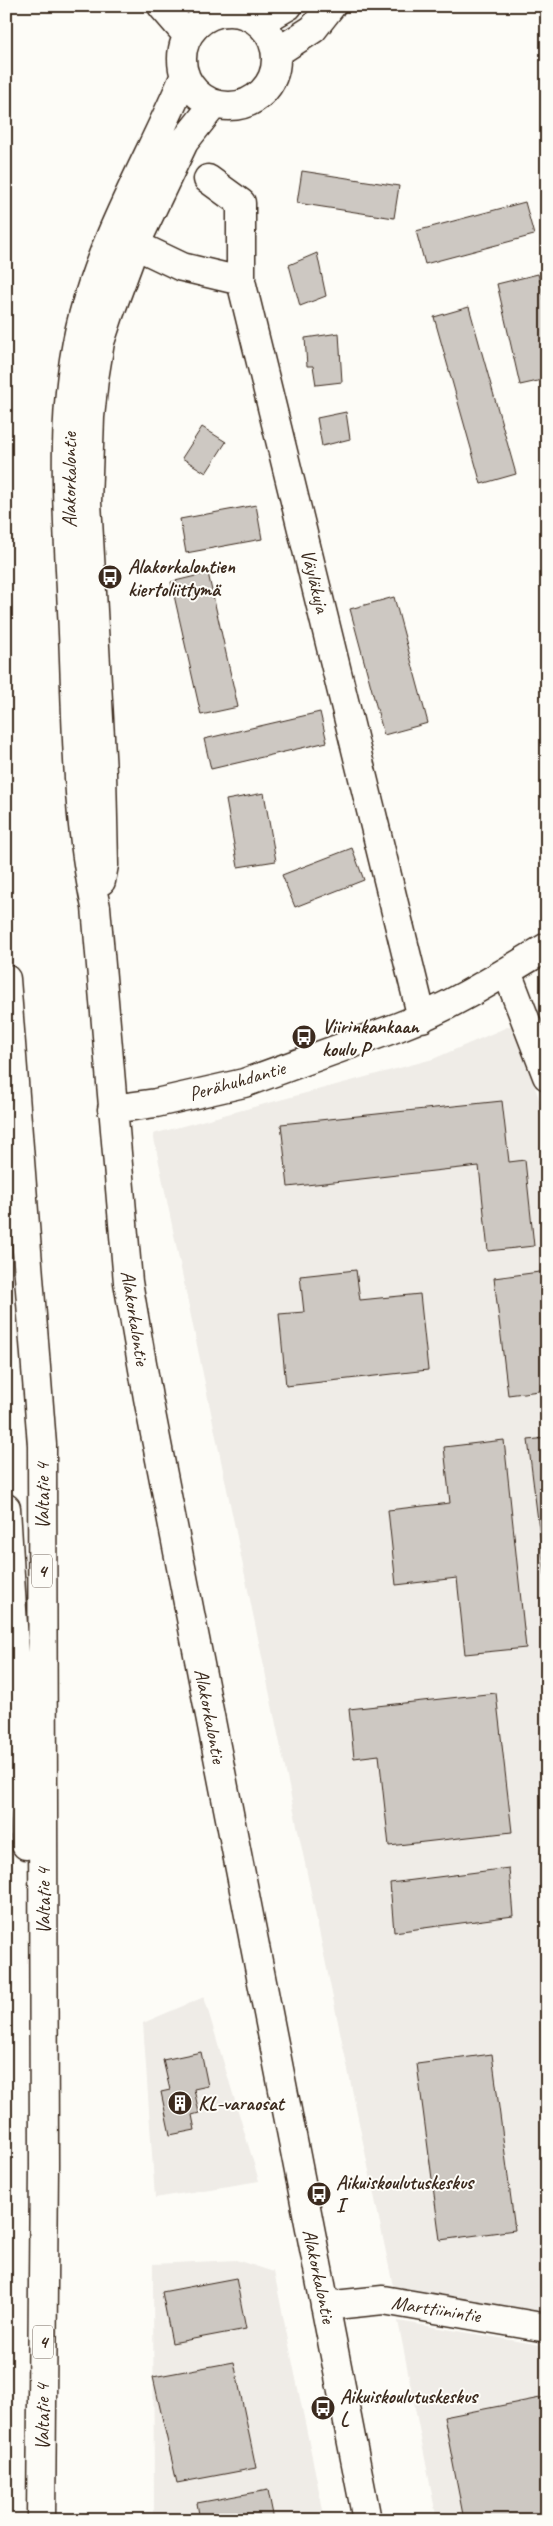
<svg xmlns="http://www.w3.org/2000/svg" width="553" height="2526" viewBox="0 0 553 2526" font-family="Caveat,sans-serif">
<rect width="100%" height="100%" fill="#fdfcf7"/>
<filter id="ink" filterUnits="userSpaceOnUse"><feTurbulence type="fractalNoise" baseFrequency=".02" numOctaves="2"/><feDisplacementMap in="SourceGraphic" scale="10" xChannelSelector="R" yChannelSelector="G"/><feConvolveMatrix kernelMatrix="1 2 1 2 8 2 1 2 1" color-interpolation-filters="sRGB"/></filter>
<g filter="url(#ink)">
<path fill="#efece7" d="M512,1025L547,1120V2315L393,2286L153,1134L433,1059Z
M204,1997L259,2181L155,2198L143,2023Z
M236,2260L274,2272L325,2520H154L153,2264Z
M398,2321L547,2346V2520H437Z"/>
<path fill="#cdc8c2" stroke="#3b2a1e" d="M302,171L399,186L394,218L297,203Z
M525,202L534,235L425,264L416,231Z
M317,253L326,296L300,306L289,265Z
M538,274L547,311V379L520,385L497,284Z
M469,307L516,474L481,484L434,317Z
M339,333L342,382L316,385L313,366H307L305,338Z
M346,412L350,439L322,446L317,418Z
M202,427L226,442L206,473L182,458Z
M256,505L262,539L186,553L180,519Z
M208,573L238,707L201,715L171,582Z
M394,597L428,723L384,735L350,609Z
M320,712L327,742L211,769L204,739Z
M264,793L276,861L238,867L226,800Z
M352,848L364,880L295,907L282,875Z
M502,1101L509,1162L525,1160L534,1246L488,1251L479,1166L288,1187L281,1124Z
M356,1270L360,1300L420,1294L428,1370L286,1386L279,1314L304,1312L300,1276Z
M547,1271V1390L508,1395L494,1278Z
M547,1438V1593L528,1440Z
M504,1440L526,1648L465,1654L457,1578L396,1585L388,1510L450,1503L444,1447Z
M496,1693L512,1832L389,1846L379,1755L354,1758L349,1709Z
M509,1868L513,1916L394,1932L390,1883Z
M543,1946H547V1978Z
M201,2052L208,2086L194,2089L199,2113L192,2115L195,2130L170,2135L161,2092L170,2090L163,2060Z
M492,2054L515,2230L440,2240L417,2064Z
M236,2278L246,2329L172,2343L162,2292Z
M234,2362L256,2468L177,2483L153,2377Z
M545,2397L547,2407V2520H464L444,2417Z
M268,2490L274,2520H200L197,2503Z"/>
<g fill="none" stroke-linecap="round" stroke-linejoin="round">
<defs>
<path id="minor" d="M162,6L188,36
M182 59a47 47 0 1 1 94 0a47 47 0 1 1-94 0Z
M259,23L288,6
M276,53L313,29L331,6
M185,75C151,156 105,231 83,316C57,414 69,532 73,633C77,724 76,817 96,907L128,1282L148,1398L367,2520
M208,179L241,203V281L422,1018
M119,237L182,267L241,281
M101,881L104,865L102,773L87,502L90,417L94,379L100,342L109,315L135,245L184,142L214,104
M507,972L547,1076
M112,1109L156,1103L244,1083L398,1027C451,1007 499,976 547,947
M325,2306L383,2300L547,2328"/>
<path id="highway" d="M6,979L42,1445L44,2164L41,2520
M6,1508L26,1845"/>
</defs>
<use href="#minor" stroke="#3b2a1e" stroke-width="31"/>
<use href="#highway" stroke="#3b2a1e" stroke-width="31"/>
<use href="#minor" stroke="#fdfcf7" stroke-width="28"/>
<use href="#highway" stroke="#fdfcf7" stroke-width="28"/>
</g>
</g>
<defs>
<symbol id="bus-disc" viewBox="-11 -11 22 22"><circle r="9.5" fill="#3b2a1e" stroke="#fdfcf7"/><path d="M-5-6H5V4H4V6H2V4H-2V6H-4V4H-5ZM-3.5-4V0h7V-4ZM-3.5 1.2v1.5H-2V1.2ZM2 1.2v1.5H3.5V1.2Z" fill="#fff"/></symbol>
<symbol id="building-disc" viewBox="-11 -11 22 22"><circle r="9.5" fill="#3b2a1e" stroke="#fdfcf7"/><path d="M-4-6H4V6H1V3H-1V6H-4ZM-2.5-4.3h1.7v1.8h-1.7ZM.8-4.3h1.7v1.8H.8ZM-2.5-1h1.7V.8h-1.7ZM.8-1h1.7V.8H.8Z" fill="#fff"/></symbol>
</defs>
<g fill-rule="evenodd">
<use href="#bus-disc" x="96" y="563" width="28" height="28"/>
<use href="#bus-disc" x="290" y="1023" width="28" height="28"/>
<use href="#building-disc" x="166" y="2089" width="28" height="28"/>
<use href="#bus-disc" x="305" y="2180" width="28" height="28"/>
<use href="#bus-disc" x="309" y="2394" width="28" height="28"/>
</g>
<g text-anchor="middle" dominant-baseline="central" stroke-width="4" stroke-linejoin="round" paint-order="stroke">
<g fill="#fdfcf7" stroke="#75695f" stroke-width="1">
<rect x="32" y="1554.5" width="20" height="33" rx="4"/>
<rect x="33" y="2325.5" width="20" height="33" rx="4"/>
</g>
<g font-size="19" font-weight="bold" fill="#3b2a1e">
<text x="42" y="1571">4</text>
<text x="43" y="2342">4</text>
</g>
<g font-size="20" fill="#3b2a1e" stroke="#fdfcf7">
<text transform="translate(69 480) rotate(-90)">Alakorkalontie</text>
<text transform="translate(315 581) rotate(76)">Väyläkuja</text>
<text transform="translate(237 1081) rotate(-16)">Perähuhdantie</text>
<text transform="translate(135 1318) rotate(81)">Alakorkalontie</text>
<text transform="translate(42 1496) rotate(-90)">Valtatie 4</text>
<text transform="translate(210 1716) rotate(79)">Alakorkalontie</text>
<text transform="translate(43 1901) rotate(-90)">Valtatie 4</text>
<text transform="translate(319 2276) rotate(78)">Alakorkalontie</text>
<text transform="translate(436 2309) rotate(9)">Marttiinintie</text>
<text transform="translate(42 2417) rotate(-90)">Valtatie 4</text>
</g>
<g font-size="20" font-weight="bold" fill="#3b2a1e" stroke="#fdfcf7" text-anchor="start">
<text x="128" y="566">Alakorkalontien<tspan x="128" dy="23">kiertoliittymä</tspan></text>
<text x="322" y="1026">Viirinkankaan<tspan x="322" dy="23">koulu P</tspan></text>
<text x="198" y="2103">KL-varaosat</text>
<text x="336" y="2182">Aikuiskoulutuskeskus<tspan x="336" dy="23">I</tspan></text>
<text x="340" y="2396">Aikuiskoulutuskeskus<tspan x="340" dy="23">L</tspan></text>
</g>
</g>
<rect width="553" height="2526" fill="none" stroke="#fdfcf7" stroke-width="25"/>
<rect x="12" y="12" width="528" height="2501" fill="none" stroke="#3b2a1e" stroke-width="2" filter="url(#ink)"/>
</svg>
